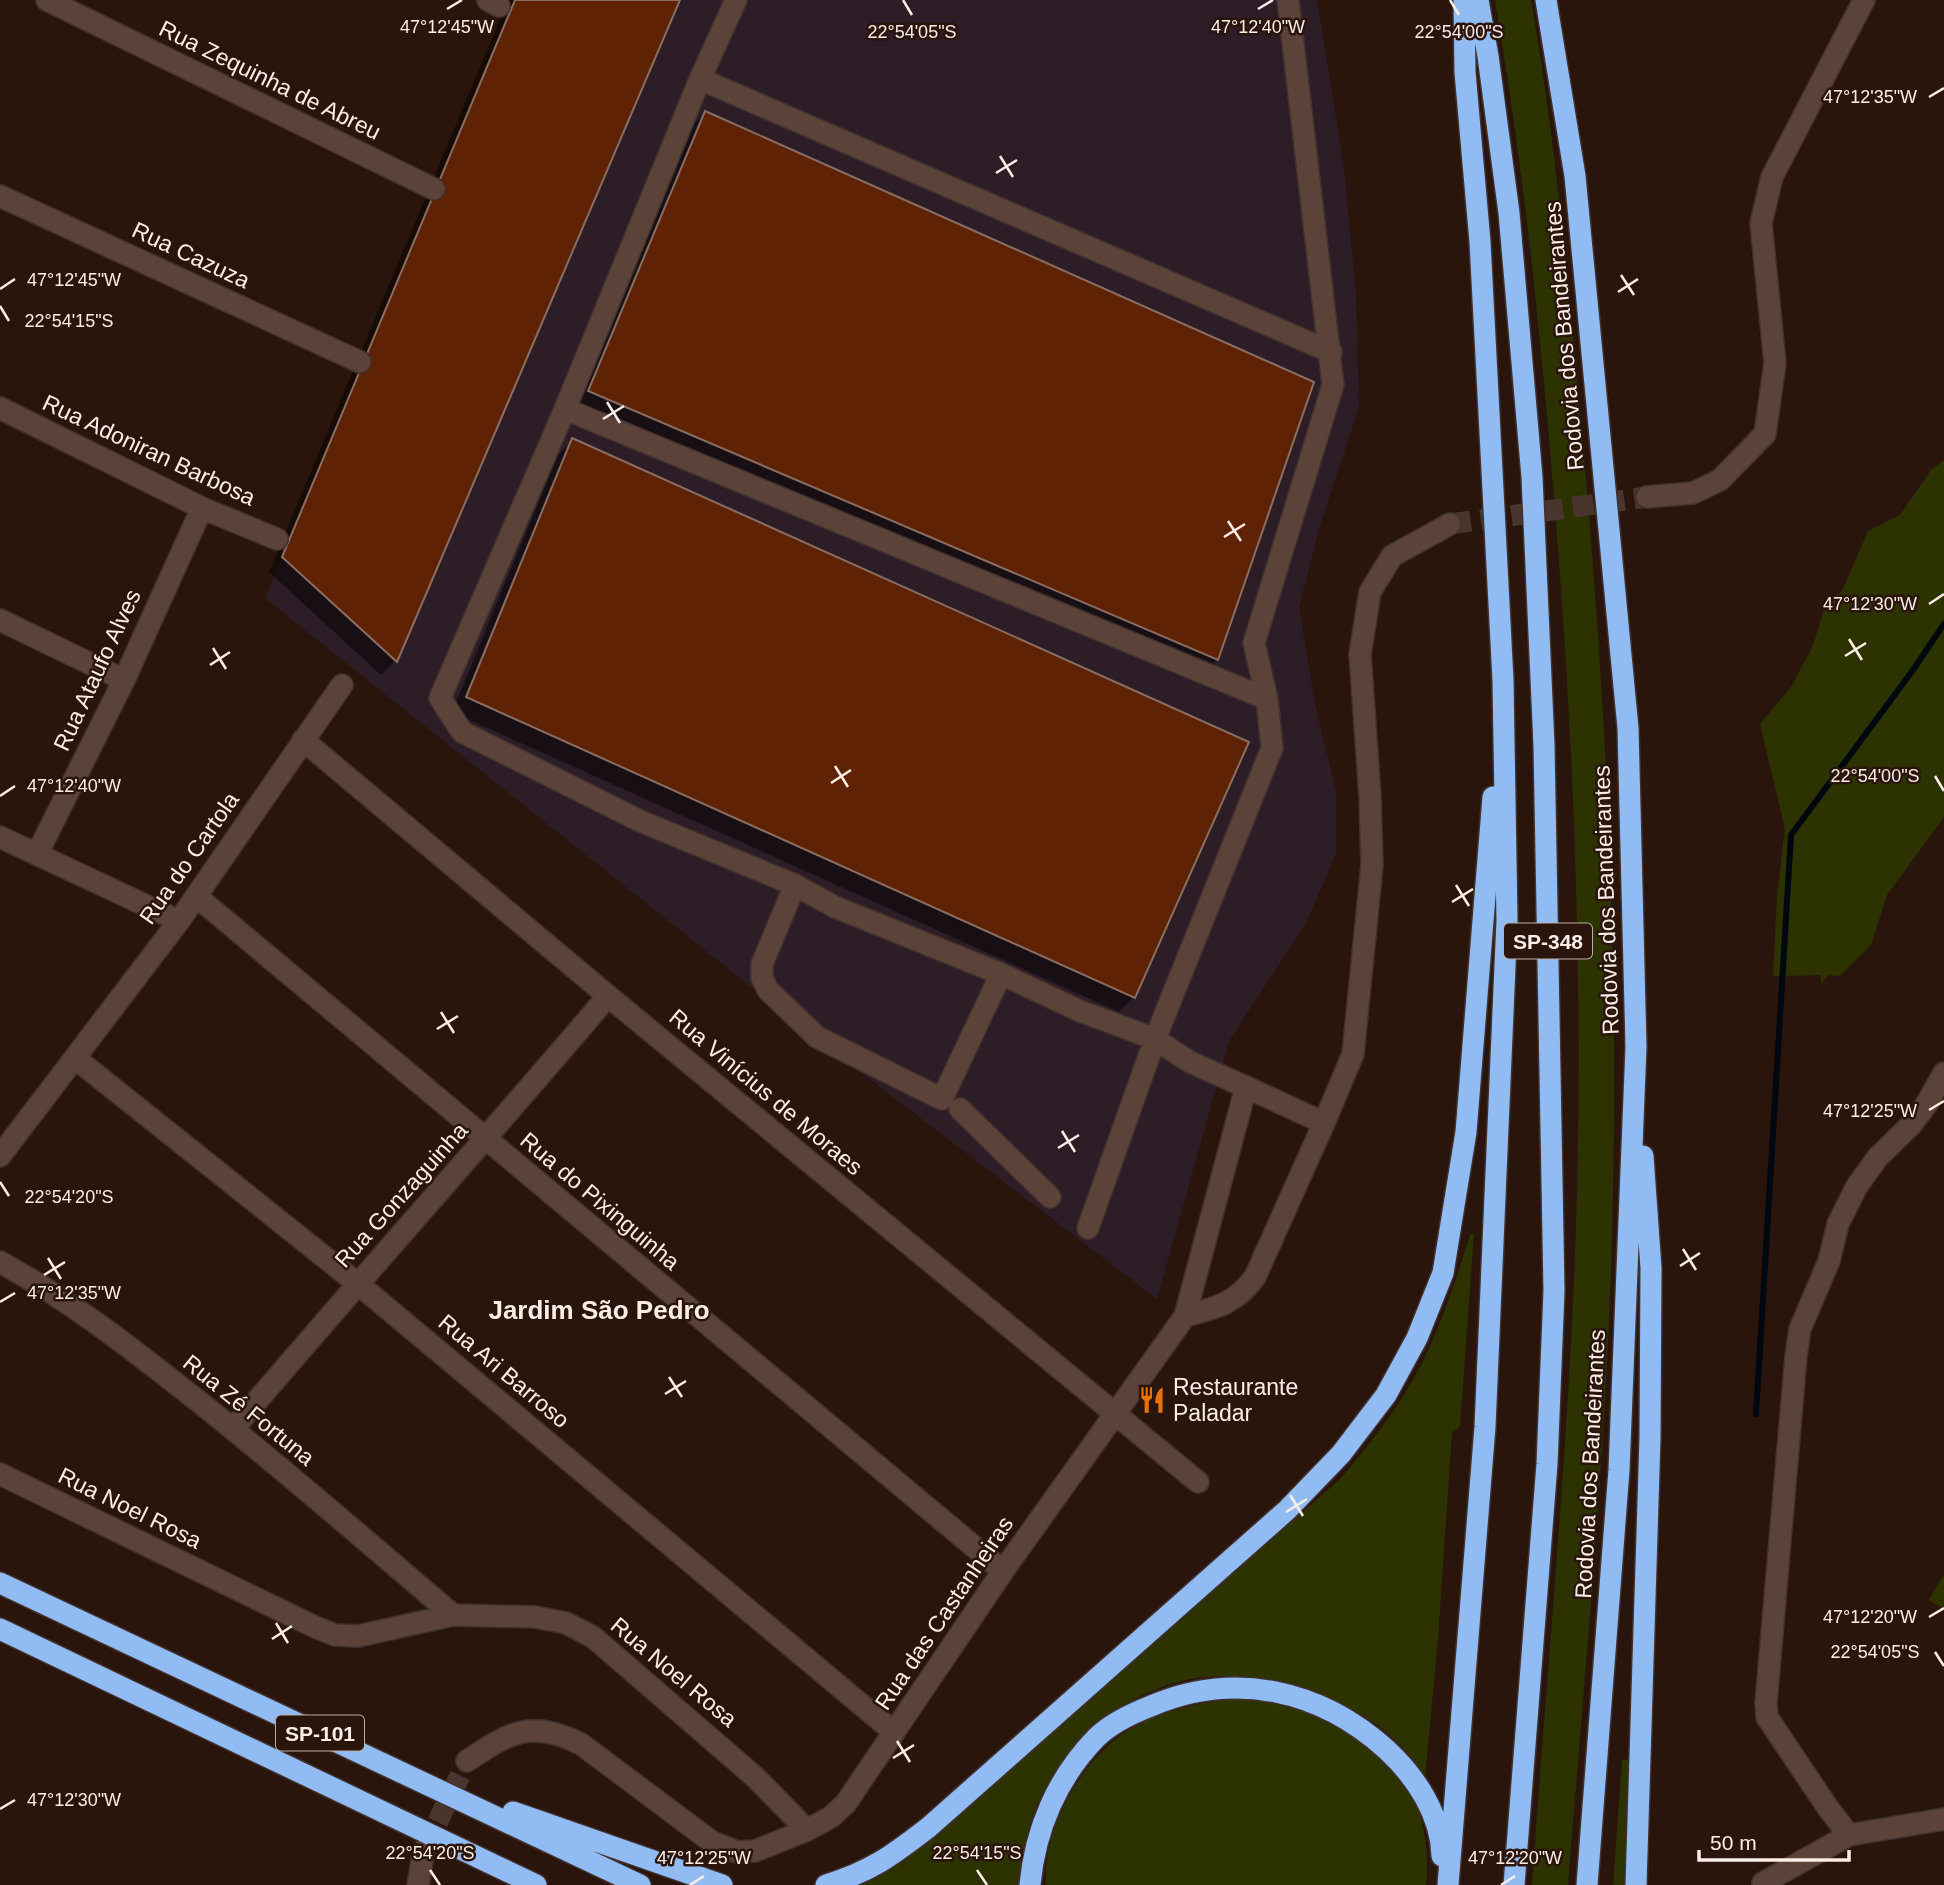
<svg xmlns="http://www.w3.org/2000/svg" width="1944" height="1885" viewBox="0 0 1944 1885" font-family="Helvetica,sans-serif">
<rect width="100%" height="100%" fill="#2a150d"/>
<path fill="#2c1d27" d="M515,0H1317L1344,168L1356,295L1359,407L1319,529L1299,607L1315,705L1336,791V854L1305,925L1229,1041L1157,1299L800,1026L265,598Z"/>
<path fill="#2c3301" d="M1495,0H1531C1556,144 1569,289 1582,434C1605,686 1618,940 1613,1193C1609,1424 1586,1655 1568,1885H1532C1548,1654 1571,1424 1577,1193C1583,949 1572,705 1551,462C1538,307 1521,153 1495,0Z
M1944,460V817L1887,895L1871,945L1840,976L1828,975L1822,983L1820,975L1773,976L1777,896L1785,829L1760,724L1791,687L1812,648L1823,613L1843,589L1868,531L1900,515L1931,470Z
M1474,1233L1460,1426L1452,1432L1438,1639L1425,1778C1417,1766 1407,1751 1396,1741C1346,1692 1246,1663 1178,1682C1087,1707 1021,1790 1021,1885H856L917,1850L950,1823L1339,1480C1365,1450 1390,1419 1410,1385C1437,1339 1454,1286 1470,1235Z
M1944,1574V1609L1929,1600Z
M1229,1698C1243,1700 1258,1700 1272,1702C1299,1708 1324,1719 1347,1733C1363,1743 1380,1755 1394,1769C1423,1798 1430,1847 1426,1885H1046C1042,1827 1085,1752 1137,1725C1166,1710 1198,1704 1229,1698Z
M1630,1759L1624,1885H1613L1622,1760Z"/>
<path fill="#0007" d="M508,0H678L395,661L381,675L269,572Z
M705,113L1312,383L1216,660L1202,674L575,405L691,127Z
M572,441L1133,997L1119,1012L452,712L558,455Z"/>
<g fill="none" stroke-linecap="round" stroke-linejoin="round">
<path stroke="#00080f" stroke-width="6" d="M1756,1414L1791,835L1913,670L1944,624"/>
</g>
<path fill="#602205" stroke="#886e63" stroke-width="2" d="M515,0H680L397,662L282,557Z
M705,111L1314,382L1218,660L588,391Z
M572,438L1249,742L1135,998L466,697Z"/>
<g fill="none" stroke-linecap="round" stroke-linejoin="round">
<path stroke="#4a352e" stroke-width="21" stroke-dasharray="21 10" stroke-linecap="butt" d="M1450,524L1647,497
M424,1850L467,1761"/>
<defs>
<path id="minor" d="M47,0L434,189
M488,0L499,6
M736,0L700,79L565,409L440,698L462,732L640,821L795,885L835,907L1001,974L1080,1011L1155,1039L1190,1062L1246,1087L1185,1316L1003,1571L846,1803L831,1817L807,1830
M700,79L1331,352
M0,196L360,362
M0,408L202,508L277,539
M565,409L1267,699
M1647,497L1693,493L1720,480L1765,434L1775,363L1761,223L1772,177L1864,0
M0,620L124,680
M303,740L608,996L1198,1482
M0,837L179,921
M37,854L124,680L202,508
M795,885L762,964V978L768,990L817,1037L942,1099L1001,974
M196,896L1003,1571
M75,1058L357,1283L894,1732
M1246,1087L1324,1123L1353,1054L1372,865L1370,796L1360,654L1370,592L1392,556L1450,524
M960,1109L1050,1197
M0,1156L179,921L342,685
M1088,1228L1155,1039L1272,748L1267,699L1254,643L1333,385L1288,0
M0,1262C68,1299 127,1345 188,1393C278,1464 365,1540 453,1615
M1185,1316C1216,1308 1235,1304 1255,1277L1324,1123
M233,1429C357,1283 484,1142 608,996
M0,1474L313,1626L335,1635L358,1636L453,1615L535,1617L566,1623L593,1637L755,1777L807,1830L755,1851L737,1852L712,1842L581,1744C531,1719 510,1732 467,1761
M1849,1835L1828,1808L1767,1717L1766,1703L1796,1356L1800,1329L1829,1261L1838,1224L1857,1186L1878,1157L1911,1125L1926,1105L1944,1073
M1763,1883L1849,1835L1944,1819
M418,1885L424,1850"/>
<path id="highway" d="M1478,0L1488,56L1509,213L1532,477L1544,745L1554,1291L1547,1464L1514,1885
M1546,0L1575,176L1628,728L1636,1047L1619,1470L1587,1885
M0,1583L640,1885
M0,1629L536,1885
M513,1812L722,1885
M826,1885C870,1872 893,1855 929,1827L1287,1510L1341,1454L1386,1395L1417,1338L1443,1273L1466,1132L1493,797
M1030,1885C1035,1830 1057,1778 1096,1738C1110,1724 1133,1713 1151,1706C1235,1670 1321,1690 1387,1750C1416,1777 1441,1815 1442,1856
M1448,1885L1485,1427L1507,920L1503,680L1480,242L1465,72L1464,0
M1636,1885L1650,1438L1651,1268L1643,1156"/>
</defs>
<use href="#minor" stroke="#40312e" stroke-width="24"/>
<use href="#highway" stroke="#40312e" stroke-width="24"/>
<use href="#minor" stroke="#5b4339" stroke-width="21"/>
<use href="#highway" stroke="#91bbf3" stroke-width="21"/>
</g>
<path fill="none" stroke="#fcede7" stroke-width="2.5" d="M903,0L912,15M1450,0L1459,15M447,9L462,0M1258,9L1273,0M1929,97L1944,88M1000,156L1013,177M996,173L1017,160M1621,275L1634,295M0,289L15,279M1618,292L1638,279M0,306L9,321M607,402L620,423M603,419L624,406M1228,521L1241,541M1224,537L1245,524M1929,604L1944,594M1849,639L1862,660M213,648L226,669M1845,656L1866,643M210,665L230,652M835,766L848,787M1935,776L1944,791M831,783L851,770M0,796L15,786M1456,885L1469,906M1452,902L1473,889M441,1012L454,1033M437,1029L458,1016M1929,1110L1944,1101M1062,1131L1075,1152M1058,1148L1079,1135M0,1182L9,1196M1683,1249L1696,1270M48,1258L61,1279M1680,1266L1700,1253M44,1275L65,1262M0,1302L15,1293M669,1377L682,1397M665,1394L686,1381M1290,1495L1303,1516M1286,1512L1307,1499M1929,1617L1944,1608M276,1623L288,1643M272,1639L292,1626M1935,1652L1944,1666M897,1741L910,1762M893,1758L914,1745M0,1809L15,1800M430,1870L440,1885M977,1870L987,1885M690,1885L704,1876M1501,1885L1515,1876"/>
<defs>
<symbol id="restaurant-bare" viewBox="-9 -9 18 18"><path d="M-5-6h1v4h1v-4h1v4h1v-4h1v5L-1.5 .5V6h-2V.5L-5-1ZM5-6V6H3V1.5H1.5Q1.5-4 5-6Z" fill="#e8710a" stroke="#2a150d" stroke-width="2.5" paint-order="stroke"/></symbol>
</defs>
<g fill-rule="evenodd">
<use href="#restaurant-bare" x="1133" y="1381" width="38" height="38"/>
</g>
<g text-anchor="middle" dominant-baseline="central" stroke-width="5" stroke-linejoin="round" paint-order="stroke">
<g fill="#2a150d" stroke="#bdaca6" stroke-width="2">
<rect x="1504" y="923.5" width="88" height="35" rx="5"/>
<rect x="276" y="1715.5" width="88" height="35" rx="5"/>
</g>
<g font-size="21" font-weight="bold" fill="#fcede7">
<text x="1548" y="941">SP-348</text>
<text x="320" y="1733">SP-101</text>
</g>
<g font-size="23" fill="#fcede7" stroke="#2a150d">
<text transform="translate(270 80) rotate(26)">Rua Zequinha de Abreu</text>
<text transform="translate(191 255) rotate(25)">Rua Cazuza</text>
<text transform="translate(1564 336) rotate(-95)">Rodovia dos Bandeirantes</text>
<text transform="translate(149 450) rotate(25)">Rua Adoniran Barbosa</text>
<text transform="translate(97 670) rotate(-65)">Rua Ataufo Alves</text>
<text transform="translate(189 858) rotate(-55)">Rua do Cartola</text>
<text transform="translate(1606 900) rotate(-92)">Rodovia dos Bandeirantes</text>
<text transform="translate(766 1092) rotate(40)">Rua Vinícius de Moraes</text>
<text transform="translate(401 1195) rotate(-48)">Rua Gonzaguinha</text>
<text transform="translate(600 1201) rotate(40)">Rua do Pixinguinha</text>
<text transform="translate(504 1371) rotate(40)">Rua Ari Barroso</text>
<text transform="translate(249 1410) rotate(39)">Rua Zé Fortuna</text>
<text transform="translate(1590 1464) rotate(-87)">Rodovia dos Bandeirantes</text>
<text transform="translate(130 1508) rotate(26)">Rua Noel Rosa</text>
<text transform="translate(944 1613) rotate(-56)">Rua das Castanheiras</text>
<text transform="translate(674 1672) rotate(40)">Rua Noel Rosa</text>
</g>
<g font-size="23" fill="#fcede7" stroke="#2a150d" text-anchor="start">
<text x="1173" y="1387">Restaurante<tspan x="1173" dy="26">Paladar</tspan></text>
</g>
<g font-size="26" font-weight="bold" fill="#fcede7" stroke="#2a150d">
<text x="599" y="1310">Jardim São Pedro</text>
</g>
</g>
<g font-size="18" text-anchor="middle" fill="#fcede7" stroke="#2a150d" stroke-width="5" stroke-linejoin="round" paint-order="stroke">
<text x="447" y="33">47°12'45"W</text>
<text x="1258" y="33">47°12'40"W</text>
<text x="912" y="38">22°54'05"S</text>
<text x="1459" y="38">22°54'00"S</text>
<text x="1870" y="103">47°12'35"W</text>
<text x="74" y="286">47°12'45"W</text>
<text x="69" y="327">22°54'15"S</text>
<text x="1870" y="610">47°12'30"W</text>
<text x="1875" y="782">22°54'00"S</text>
<text x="74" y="792">47°12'40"W</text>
<text x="1870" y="1117">47°12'25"W</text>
<text x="69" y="1203">22°54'20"S</text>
<text x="74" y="1299">47°12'35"W</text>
<text x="1870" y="1623">47°12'20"W</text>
<text x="1875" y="1658">22°54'05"S</text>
<text x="74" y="1806">47°12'30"W</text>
<text x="430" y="1859">22°54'20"S</text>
<text x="977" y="1859">22°54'15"S</text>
<text x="704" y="1864">47°12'25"W</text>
<text x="1515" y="1864">47°12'20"W</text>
</g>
<path d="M1699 1850v10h150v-10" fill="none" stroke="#fcede7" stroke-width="3.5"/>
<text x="1710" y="1850" font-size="21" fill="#fcede7" stroke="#2a150d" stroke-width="5" paint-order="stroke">50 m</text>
</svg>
